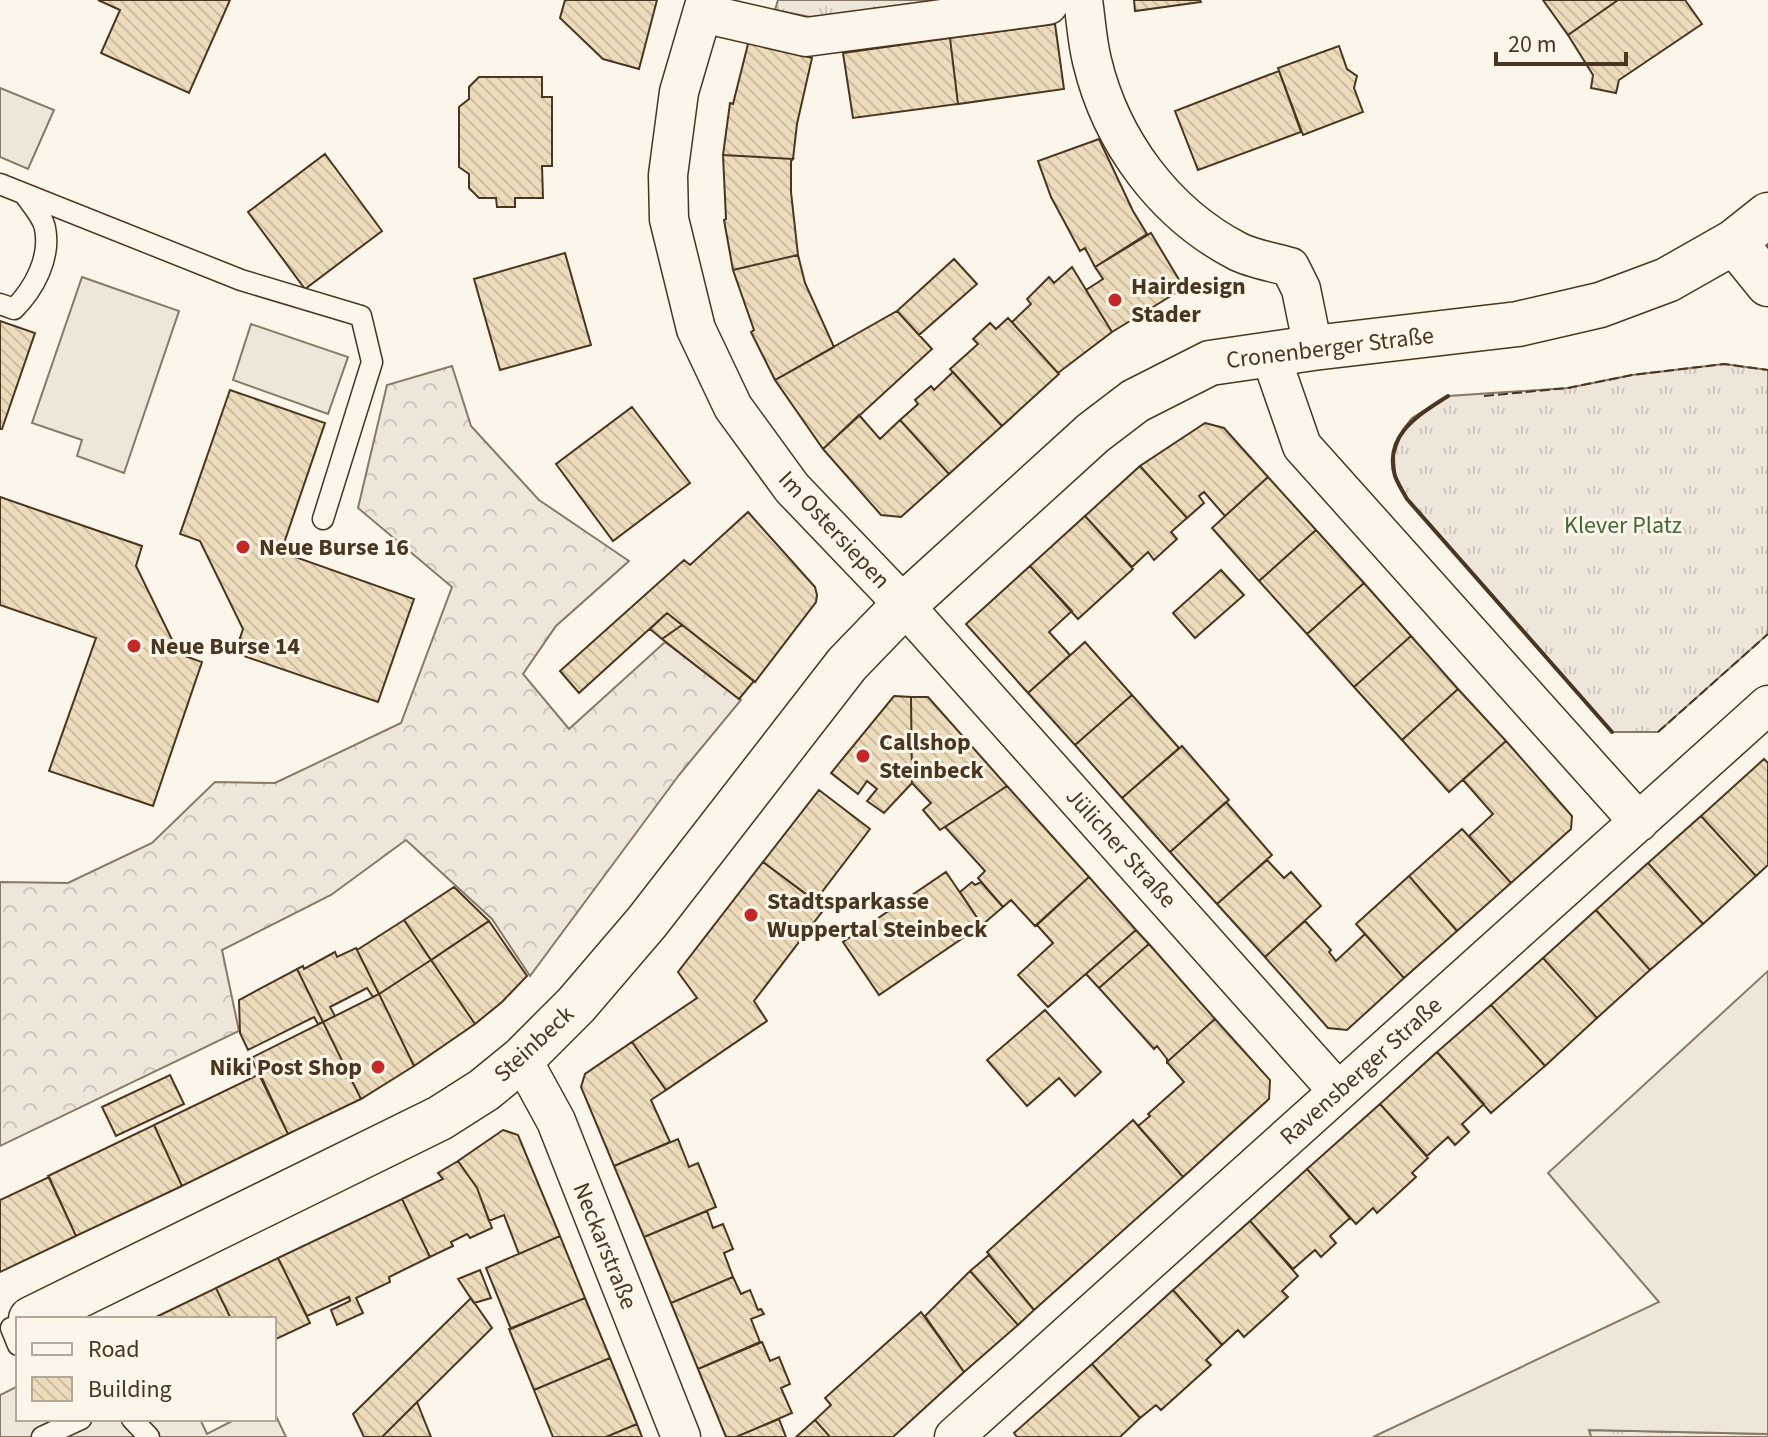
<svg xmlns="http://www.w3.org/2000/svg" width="1768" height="1437" viewBox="0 0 1768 1437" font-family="'Source Sans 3',sans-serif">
<defs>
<pattern id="grass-tufts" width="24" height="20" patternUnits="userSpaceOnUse" patternTransform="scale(2)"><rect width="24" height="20" fill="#ede6d9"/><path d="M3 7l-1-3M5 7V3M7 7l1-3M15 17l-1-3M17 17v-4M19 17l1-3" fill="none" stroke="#cdc6ba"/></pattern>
<pattern id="forest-crowns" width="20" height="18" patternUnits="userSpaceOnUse" patternTransform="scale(2)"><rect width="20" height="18" fill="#ede6d9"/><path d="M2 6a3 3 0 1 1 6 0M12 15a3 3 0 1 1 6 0" fill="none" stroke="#cdc6ba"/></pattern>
<pattern id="building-back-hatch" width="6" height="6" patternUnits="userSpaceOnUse" patternTransform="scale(2)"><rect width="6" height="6" fill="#ecdcbc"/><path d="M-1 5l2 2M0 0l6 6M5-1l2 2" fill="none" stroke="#ccbda1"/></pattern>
</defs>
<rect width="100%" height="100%" fill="#fbf6e9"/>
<path fill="url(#grass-tufts)" stroke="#887966" stroke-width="2" d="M778,0H971L820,19L775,10Z
M1724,364L1768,370V634L1658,732H1612L1407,499L1395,475L1394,455L1402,431L1412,418L1448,396L1568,388L1632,375Z
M1589,1430L1768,1434V1437H1591Z"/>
<path fill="url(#forest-crowns)" stroke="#887966" stroke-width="2" d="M452,366L471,426L539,500L629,561L556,626L523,674L569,729L665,642L741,700L679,775L530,976L492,919L406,840L331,895L222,950L239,1031L0,1146V882L68,883L152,843L215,782L275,783L401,723L452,587L358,508L387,385Z"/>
<path fill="#ede6d9" stroke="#887966" stroke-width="2" d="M1768,971V1434L1589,1430L1591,1437H1373L1659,1302L1548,1173Z"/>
<path fill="#ede7d9" stroke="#887966" stroke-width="2" d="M0,88L54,110L28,169L0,157Z
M82,277L179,311L124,473L77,456L82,440L32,423Z
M251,324L348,357L328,414L233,380Z
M18,1386V1419H200L207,1434L236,1419H274V1412L286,1437H0V1395Z"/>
<path fill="url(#building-back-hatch)" stroke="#4a3520" stroke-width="2" d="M98,0H230L189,93L101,53L120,10Z
M565,0H657L639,69L603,59L560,18Z
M1134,0H1200L1201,2L1135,11Z
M1543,0H1618L1568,35Z
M1618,0H1685L1702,24L1619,80L1616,93L1591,88L1593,75L1568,35Z
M1055,24L1064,89L958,104L950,38Z
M950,38L958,104L853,118L843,53Z
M749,40L812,58L797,124L793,159L723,155L730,103L733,104Z
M1339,46L1347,69L1357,76L1354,88L1363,112L1303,135L1278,68Z
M1279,71L1301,132L1198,170L1175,111Z
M479,77H542V97H552V166H542L543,198H515V207H497L496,198H479L469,188V174L459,167V107L469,99V87Z
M1099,139L1133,211L1147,234L1095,267L1085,248L1080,251L1065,223L1051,197L1038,161Z
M325,154L382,231L305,289L248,212Z
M723,155L793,159L791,161V192L798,255L733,270L724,220L726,219Z
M1151,233L1184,288L1112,332L1086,290L1103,279L1095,267Z
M565,253L591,345L500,370L474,279Z
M798,255L805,283L834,347L775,380L751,332L754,330L733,270Z
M954,259L977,284L919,335L897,311Z
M1072,267L1112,332L1058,373L1012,322L1031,304L1027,299L1049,277L1054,283Z
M897,311L932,349L823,449L775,380Z
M1008,318L1059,374L1002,426L950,369L978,344L973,339L990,323L996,329Z
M0,321L35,333L2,429H0Z
M953,372L1002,426L949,474L900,420L918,404L915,400L931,386L934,390Z
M230,390L325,423L281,552L414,599L378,702L235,653L243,629L200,541L180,534Z
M632,407L690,483L613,541L556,464Z
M859,415L880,439L900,420L949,474L901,517L881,515L823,449Z
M1205,423L1224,428L1268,477L1225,516L1204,492L1199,496L1204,503L1187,518L1140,466Z
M1140,466L1187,518L1171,532L1177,539L1154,560L1148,552L1132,567L1085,516Z
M1268,477L1316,530L1259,581L1212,528Z
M0,497L142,546L136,566L179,654L202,662L153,806L49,771L96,638L0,605Z
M748,512L815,587L817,595L816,602L755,682L667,613L579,693L560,671L684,560L690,565Z
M1085,516L1133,569L1078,619L1030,566Z
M1316,530L1364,583L1307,634L1259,581Z
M1030,566L1072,611L1049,632L1070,655L1028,693L966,624Z
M1221,570L1244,595L1195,638L1173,613Z
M1364,583L1411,636L1354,687L1307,634Z
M667,613L682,625L662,639L650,629Z
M682,625L754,681L739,699L662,639Z
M1411,636L1458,689L1402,740L1354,687Z
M1085,642L1132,695L1075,745L1028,693Z
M1458,689L1506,741L1449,792L1402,740Z
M1132,695L1179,748L1122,798L1075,745Z
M894,696L911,697L912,783L884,813L867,801L877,789L867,781L858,794L831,773Z
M911,697H928L1007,786L940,830L923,810L931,803L912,783Z
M1506,741L1572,816L1571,829L1511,883L1469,836L1493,814L1463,780Z
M1182,746L1229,800L1170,852L1122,798Z
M1764,759L1768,763V865L1756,876L1701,816Z
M1007,786L1089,877L1035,926L1011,900L1003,907L978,878L985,871L945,827Z
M819,790L870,829L815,901L763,862Z
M1226,802L1272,855L1217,904L1170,852Z
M1701,816L1756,876L1703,924L1648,863Z
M1462,829L1511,883L1457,931L1409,876Z
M1267,860L1284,878L1291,872L1321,906L1265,957L1217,904Z
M763,862L825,908L754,1001L767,1021L666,1090L632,1042L697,998L678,972Z
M1648,863L1703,924L1650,970L1596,910Z
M946,872L982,925L879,995L843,942Z
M1409,876L1457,931L1404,978L1356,924Z
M1089,877L1136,930L1048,1007L1018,975L1053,943L1037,925Z
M972,882L975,885L981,882L1003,907L982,925L960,892Z
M454,887L489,921L431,960L404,920Z
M1596,910L1650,970L1597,1018L1543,958Z
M404,920L431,960L379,994L357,950Z
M489,921L527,976L502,1002L475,1024L431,960Z
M1305,921L1331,950L1329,952L1336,961L1365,934L1404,978L1347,1030L1328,1028L1265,957Z
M1136,930L1149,944L1099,988L1086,974Z
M1149,944L1215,1019L1167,1062V1059L1157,1046L1154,1049L1099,988Z
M356,948L379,994L373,997L367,988L330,1007L335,1016L323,1022L297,969L303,966L304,969L335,952L337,957Z
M1543,958L1597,1018L1545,1066L1491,1005Z
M431,960L475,1024L414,1066L379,994Z
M297,969L323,1022L318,1024L314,1017L248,1050L240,1033L239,1000Z
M379,994L414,1066L361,1099L323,1022Z
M1491,1005L1545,1066L1491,1113L1437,1052Z
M1045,1010L1101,1072L1075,1096L1059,1078L1027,1106L987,1060Z
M1215,1019L1270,1080L1269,1099L1183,1177L1138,1126L1150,1116L1148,1114L1184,1082L1167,1062Z
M323,1022L361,1099L288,1134L251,1058Z
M632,1042L666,1090L651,1100L670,1142L614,1166L581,1087L585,1074Z
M1437,1052L1484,1104L1462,1124L1469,1132L1455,1145L1448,1137L1427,1156L1380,1104Z
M260,1074L288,1134L182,1186L154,1125Z
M170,1075L184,1104L116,1136L102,1107Z
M1380,1104L1428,1158L1412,1173L1416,1177L1377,1213L1373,1208L1356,1224L1307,1169Z
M1133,1120L1183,1177L1034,1310L987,1252Z
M154,1125L182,1186L76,1236L48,1176Z
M503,1130L518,1135L560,1236L519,1254L504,1215L489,1221L477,1188L458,1161Z
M678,1139L689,1167L698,1163L716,1207L644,1237L614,1166Z
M458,1161L477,1188L492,1228L470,1238L467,1234L451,1242L453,1246L430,1257L402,1199L443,1179L438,1173Z
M1307,1169L1350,1218L1330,1236L1336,1243L1321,1257L1315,1250L1293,1269L1250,1221Z
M49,1177L76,1236L0,1272V1200Z
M402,1199L430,1257L389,1277L390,1282L356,1298L363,1313L337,1325L331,1310L350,1301L349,1297L307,1316L278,1258Z
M707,1211L713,1228L723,1224L733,1249L724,1253L733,1277L671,1303L644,1237Z
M1250,1221L1298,1276L1282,1291L1288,1297L1244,1337L1238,1330L1222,1345L1173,1290Z
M560,1236L585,1298L511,1329L486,1268Z
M989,1255L1034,1310L1018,1325L970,1271Z
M278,1258L310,1323L274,1340V1319H231L216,1288Z
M480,1270L491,1298L474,1303L458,1279Z
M970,1271L1018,1325L964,1372L925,1316Z
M733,1277L741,1294L750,1290L758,1310L761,1309L764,1314L751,1319L760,1342L698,1369L671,1303Z
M216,1288L231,1319H154V1318Z
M1173,1290L1222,1345L1206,1360L1211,1365L1161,1410L1156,1405L1140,1418L1092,1364Z
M471,1298L492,1328L382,1437H364L353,1414Z
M585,1298L610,1358L534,1390L509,1329Z
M921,1312L964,1372L893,1437H830L815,1420L831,1405L825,1398Z
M762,1342L770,1361L779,1357L790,1384L781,1388L792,1413L736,1437H726L698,1369Z
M610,1358L637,1424L606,1437H553L534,1390Z
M1092,1364L1140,1418L1120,1437H1017L1014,1433Z
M417,1402L431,1437H382Z
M779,1419L786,1437H736Z
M815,1420L830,1437H796Z
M637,1424L642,1437H606Z"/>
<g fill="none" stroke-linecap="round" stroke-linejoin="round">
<defs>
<path id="lane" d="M0,184L241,280L361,316L372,362L323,519
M0,304L14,309C34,289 51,258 45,228C43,217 31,204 25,195
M11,1328L18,1345
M132,1419L149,1437
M42,1437L81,1419"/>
<path id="street" d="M706,0L679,92L668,175L669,219L696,329L733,407L792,488L904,605L1338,1091
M1083,0C1086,20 1087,41 1092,61C1111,141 1164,213 1237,251C1252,259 1273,262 1290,267L1301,289L1313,348
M702,13L806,37L1048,5V0
M1270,354L1302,446L1639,822
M522,1059L556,1121L681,1437
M954,1437L1768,705"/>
<path id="secondary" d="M1734,242L1768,284
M31,1319L440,1118L484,1090L522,1059L576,1005L647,922L847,664L904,605L1093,433L1135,401L1210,363L1313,348L1518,324L1600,305L1667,280L1734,242L1768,215"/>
</defs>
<use href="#lane" stroke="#4a3520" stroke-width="23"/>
<use href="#street" stroke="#4a3520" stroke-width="41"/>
<use href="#secondary" stroke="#4a3520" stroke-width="47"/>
<use href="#lane" stroke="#fbf6e9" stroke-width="20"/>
<use href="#street" stroke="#fbf6e9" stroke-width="38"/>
<use href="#secondary" stroke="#fbf6e9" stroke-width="44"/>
<path stroke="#4a3520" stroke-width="2" stroke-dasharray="10 4" stroke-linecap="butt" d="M1484,396L1568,388L1632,375L1724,364L1768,370
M1658,732L1768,634"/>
<path stroke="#4a3520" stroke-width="4" d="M1448,396C1420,414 1383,435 1395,476C1398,484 1403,492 1407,499L1612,732"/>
</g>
<g fill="#c62828" stroke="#fbf6e9" stroke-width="3">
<circle cx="1115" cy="300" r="8"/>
<circle cx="243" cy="547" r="8"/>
<circle cx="134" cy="646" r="8"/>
<circle cx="863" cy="756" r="8"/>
<circle cx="751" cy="915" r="8"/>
<circle cx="378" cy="1067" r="8"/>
</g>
<g text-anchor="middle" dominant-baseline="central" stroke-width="6" stroke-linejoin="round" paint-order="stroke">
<g font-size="24" font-weight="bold" fill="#4a3520" stroke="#fbf6e9" text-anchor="start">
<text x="1131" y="286">Hairdesign<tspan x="1131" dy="28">Stader</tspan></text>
<text x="259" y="547">Neue Burse 16</text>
<text x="150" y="646">Neue Burse 14</text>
<text x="879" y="742">Callshop<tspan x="879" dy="28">Steinbeck</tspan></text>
<text x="767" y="901">Stadtsparkasse<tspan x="767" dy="28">Wuppertal Steinbeck</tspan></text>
<text x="362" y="1067" text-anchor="end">Niki Post Shop</text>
</g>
<g font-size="24" fill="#4a3520" stroke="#fbf6e9">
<text transform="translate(1330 348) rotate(-7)">Cronenberger Straße</text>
<text transform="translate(834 530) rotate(47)">Im Ostersiepen</text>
<text transform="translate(1121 848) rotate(48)">Jülicher Straße</text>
<text transform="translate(534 1044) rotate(-43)">Steinbeck</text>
<text transform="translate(1361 1071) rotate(-42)">Ravensberger Straße</text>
<text transform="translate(605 1246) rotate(68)">Neckarstraße</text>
</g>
<g font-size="24" fill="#436837" stroke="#fbf6e9">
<text x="1623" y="525">Klever Platz</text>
</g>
</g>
<rect x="16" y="1317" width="260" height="104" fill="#fbf6e9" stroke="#b4a999" stroke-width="2"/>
<rect x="32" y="1343" width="40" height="12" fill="#fbf6e9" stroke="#b4a999" stroke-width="2"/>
<text x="88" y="1357" font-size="24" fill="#4a3520">Road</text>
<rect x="32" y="1377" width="40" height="24" fill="url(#building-back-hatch)" stroke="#b4a999" stroke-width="2"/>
<text x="88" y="1397" font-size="24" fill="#4a3520">Building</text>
<path d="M1496 52v12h130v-12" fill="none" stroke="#4a3520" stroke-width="4"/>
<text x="1508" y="52" font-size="24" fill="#4a3520" stroke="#fbf6e9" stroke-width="6" paint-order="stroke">20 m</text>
</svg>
